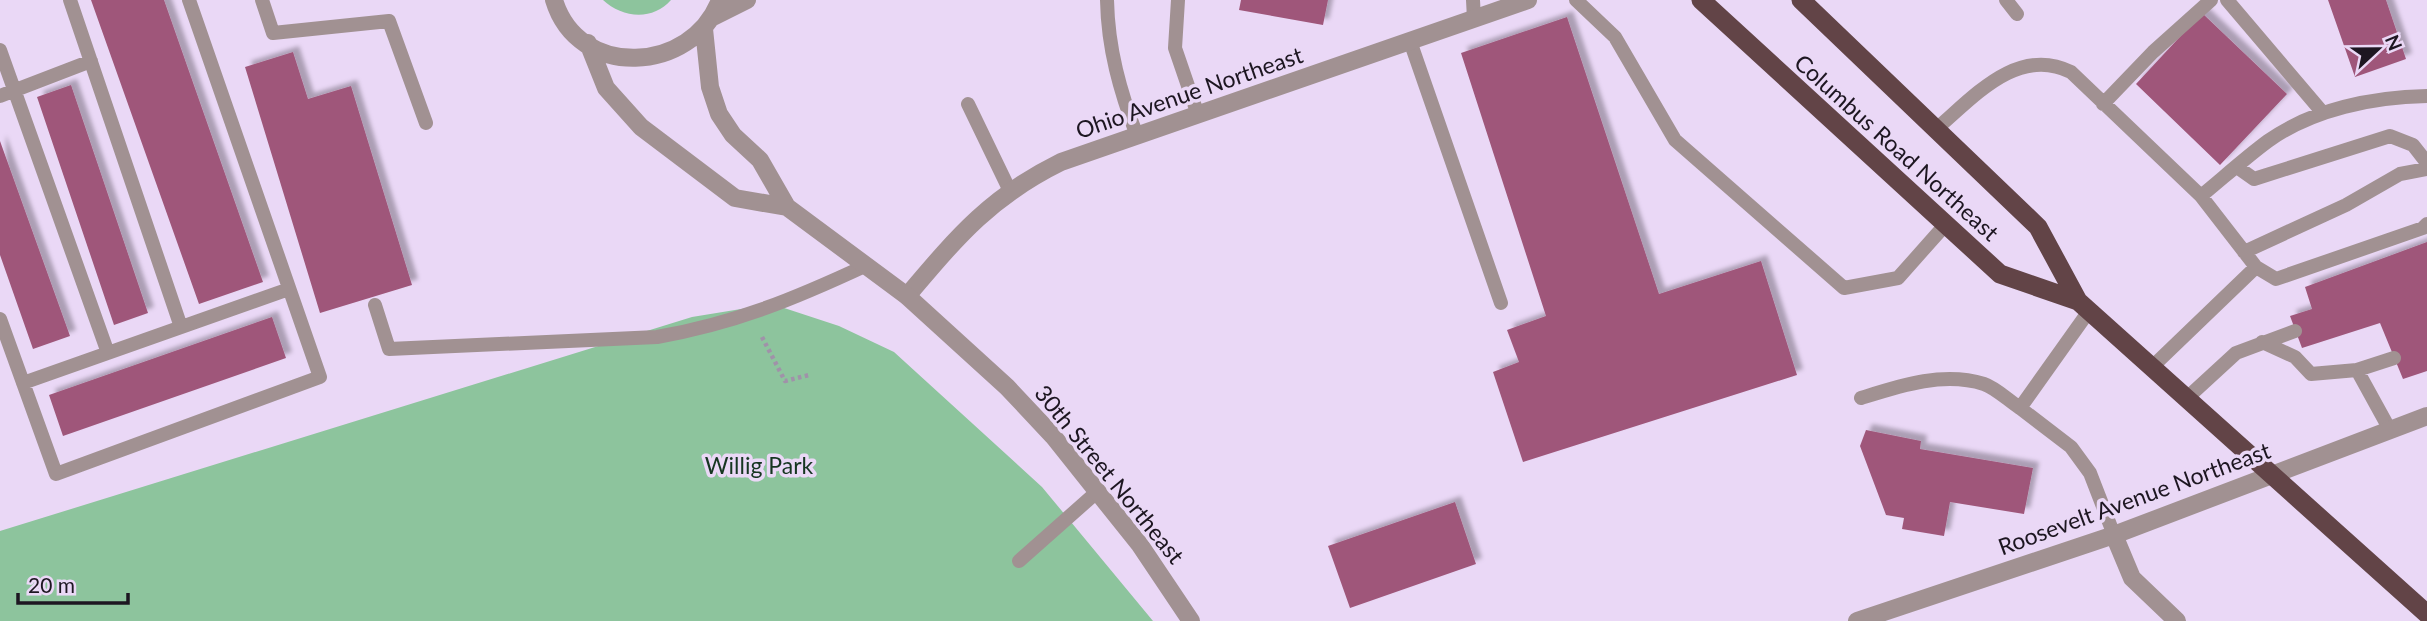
<svg xmlns="http://www.w3.org/2000/svg" width="2427" height="621" viewBox="0 0 2427 621" font-family="Lato,sans-serif">
<defs>
<filter id="shadow"><feDropShadow dx="6" dy="-6" stdDeviation="2" flood-color="#0004"/></filter>
</defs>
<rect width="100%" height="100%" fill="#ead8f6"/>
<path fill="#8dc49d" d="M603,0H671C653,21 622,18 603,0Z
M772,304L839,326L894,352L1042,487L1153,621H0V531L692,317Z"/>
<path fill="#9f577a" filter="url(#shadow)" d="M91,0H164L263,282L199,304Z
M1241,0H1328L1323,25L1239,10Z
M2328,0H2386L2406,59L2355,77Z
M2202,13L2287,94L2220,165L2136,84Z
M1567,17L1659,294L1761,261L1797,375L1523,462L1493,372L1519,362L1507,330L1546,316L1461,53Z
M293,52L308,99L351,86L412,285L320,313L245,67Z
M71,85L148,313L114,325L37,97Z
M0,141L70,336L33,349L0,255Z
M2427,242V371L2403,379L2380,323L2302,348L2290,316L2312,309L2305,287Z
M272,317L286,358L63,436L49,395Z
M1866,430L1921,441L1920,449L2033,468L2024,514L1950,502L1944,536L1902,529L1904,518L1886,515L1860,446Z
M1455,502L1476,564L1350,608L1328,546Z"/>
<g fill="none" stroke-linecap="round" stroke-linejoin="round">
<path stroke="#a092a9" stroke-width="4.5" stroke-dasharray="3.5 3.5" stroke-linecap="butt" d="M762,337L785,381L809,375"/>
<path stroke="#a19192" stroke-width="14" d="M70,0L181,327
M262,0L273,33L389,21L426,123
M1107,0C1108,49 1120,91 1137,136
M1178,0L1175,48L1198,115
M1473,0L1474,19
M1576,0L1615,37L1675,140L1844,288L1898,278L1946,224
M2006,0L2017,14
M2227,0L2323,113
M1410,41L1501,303
M0,50L108,353
M0,96L91,61
M968,104L1010,191
M2103,104L2153,52L2211,0
M1935,130C1973,98 2017,45 2071,72L2201,196L2256,267L2152,367
M2237,167L2254,179L2390,136L2413,145L2427,163
M2201,196C2223,178 2245,158 2268,141C2313,109 2373,97 2427,96
M2244,252L2346,205L2400,174L2427,169
M2256,267L2276,279L2423,228L2427,224
M375,305L389,349L657,337C736,323 794,299 867,265
M0,319L56,474L320,377L189,0
M2262,342L2295,357L2311,374L2357,370L2394,358
M2357,370L2390,430
M23,383L289,289
M1861,398C1899,386 1943,371 1984,384C1996,388 2009,401 2020,408L2089,311
M2187,398L2236,353L2295,331
M2020,408L2071,447L2090,473L2114,535
M1019,561L1098,491"/>
<path stroke="#a19192" stroke-width="18" d="M907,296C957,237 990,197 1061,162L1528,0
M2114,535L2132,578L2177,621
M1857,621L2114,535L2427,416"/>
<path stroke="#a19192" stroke-width="18" d="M554,0C578,80 692,74 720,0
M713,17L747,0
M704,29L710,87L719,114L733,135L760,160L787,207L907,296L1007,387L1053,436L1140,545L1191,621
M588,43L606,88L641,127L735,198L787,207"/>
<path stroke="#624447" stroke-width="19" d="M1701,0L2000,274L2078,301
M1801,0L2038,227L2078,301L2427,614"/>
</g>
<g text-anchor="middle" dominant-baseline="central" stroke-width="7" stroke-linejoin="round" paint-order="stroke">
<g font-size="23" fill="#1d1621" stroke="#ead8f6">
<text transform="translate(1189 92) rotate(-19)">Ohio Avenue Northeast</text>
<text transform="translate(1897 147) rotate(42)">Columbus Road Northeast</text>
<text transform="translate(1110 474) rotate(51)">30th Street Northeast</text>
<text transform="translate(2134 498) rotate(-20)">Roosevelt Avenue Northeast</text>
</g>
<g font-size="23" fill="#163621" stroke="#ead8f6">
<text x="759" y="465">Willig Park</text>
</g>
</g>
<g transform="translate(2378 49) rotate(68)" stroke="#ead8f6" stroke-width="5" paint-order="stroke">
<path d="M0-5L12 26L0 18L-12 26Z" fill="#1d1621"/>
<text y="-10" font-size="19" font-weight="bold" text-anchor="middle" fill="#1d1621">N</text>
</g>
<path d="M18 593v10h110v-10" fill="none" stroke="#1d1621" stroke-width="3.5"/>
<text x="28" y="593" font-size="21" fill="#1d1621" stroke="#ead8f6" stroke-width="5" paint-order="stroke">20 m</text>
</svg>
